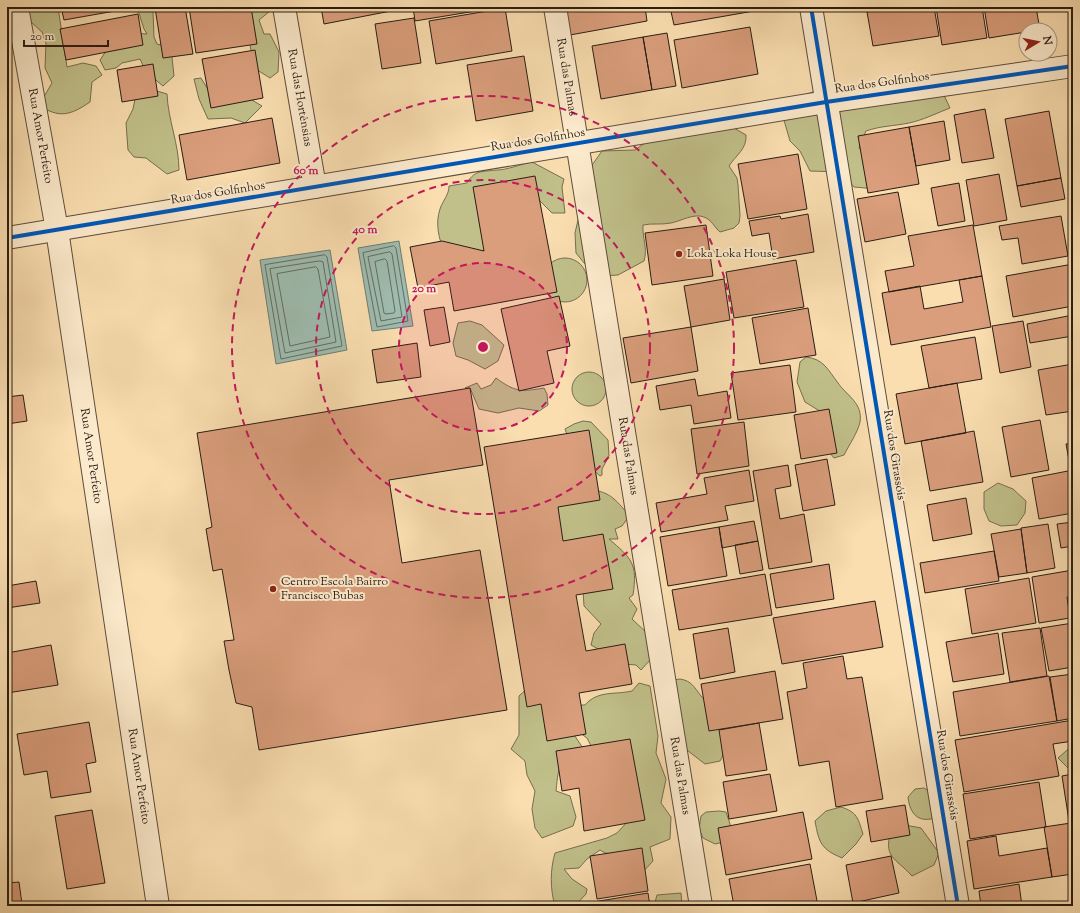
<svg xmlns="http://www.w3.org/2000/svg" width="1080" height="913" viewBox="0 0 1080 913" font-family="'Sorts Mill Goudy',serif">
<rect width="100%" height="100%" fill="#fadeb0"/>
<filter id="stains"><feTurbulence type="fractalNoise" baseFrequency=".005" numOctaves="4"/><feColorMatrix values="0 0 0 0 .2 0 0 0 0 .09 0 0 0 0 .02 0 0 0 .5 -.17"/></filter>
<radialGradient id="worn" r=".72"><stop offset=".6" stop-color="#630" stop-opacity="0"/><stop offset="1" stop-color="#630" stop-opacity=".3"/></radialGradient>
<path fill="#c1c08a" stroke="#756e50" d="M22,7H58L67,67L83,63L96,66L102,75L92,82L90,102C71,115 59,119 39,105L52,83L45,68L46,43L42,32L31,22L23,25Z
M137,7H158L153,12L154,37L157,44L171,48L174,76L163,86L146,72L140,59L122,63L116,68L105,70L100,60L110,45L131,33L147,34L144,29Z
M238,7H269L270,11L259,20L264,34H270L279,52L278,72L270,78L254,68L248,33Z
M201,78L212,96L242,94L262,106L245,123L231,118L208,119L199,99L194,79Z
M862,87L942,91L950,108C937,113 923,120 909,123C894,126 880,126 866,131L859,148L870,157L876,189L854,187L841,172L810,171L800,151L790,141L779,103L816,91Z
M150,89L167,94C168,120 179,144 179,170L167,174L146,158L134,157L128,150L126,123L133,109L135,99Z
M727,124L746,135C747,149 736,155 729,166L737,178L738,185L740,216L739,223L734,228L720,232C714,227 712,220 704,217C694,213 681,221 671,223C661,225 652,223 643,225C642,238 648,248 644,261L618,275L603,276L585,264L576,253L575,233L590,168L602,151L635,150L652,138H680L693,132Z
M532,162L564,179L562,187L565,213H552L523,184L497,266L444,252C439,238 435,224 440,209C443,200 449,195 449,186L467,183C475,169 484,172 497,170C507,170 521,164 532,162Z
M543 280a22 22 0 1 1 44 0a22 22 0 1 1-44 0Z
M470,321L482,325L504,345L498,361L485,369L468,360L456,356L453,343L458,323Z
M806,357C824,359 828,370 838,383C847,396 863,403 860,422C858,432 849,445 844,455L834,458L830,453L823,413L805,402L797,382L800,362Z
M572 389a17 17 0 1 1 34 0a17 17 0 1 1-34 0Z
M496,378C515,392 521,392 544,388L547,394L548,405L539,411L519,408L498,413L479,409L470,388H465L477,383L481,389L491,385Z
M583,421L591,422L608,440L609,456L602,469V475L600,476C588,466 569,444 565,429L574,424Z
M998,483L1013,489L1026,501L1025,513L1017,525L1001,526L989,521L984,509V492Z
M584,489C607,491 612,495 627,513V519L622,526L615,529L618,539H609C631,558 638,563 633,595L629,598L637,609L632,619L648,634L650,660L641,670L636,665L624,664L591,645L594,633L601,624L584,606L582,574L574,549L557,539V495Z
M680,679C692,681 694,687 701,696C704,700 709,702 713,706C726,720 730,745 720,761L705,764L683,747L673,680Z
M639,683L650,686L658,736L656,753L666,779L661,803L671,817L670,839L650,847L653,861L641,874L618,855L605,853L600,850L587,859L579,868L564,869L572,879L587,889L586,894L575,906H555C550,889 550,870 555,853L607,838L617,833L629,820L587,738L576,730L575,705H585C598,690 615,695 632,691Z
M531,685L570,729L585,751C559,763 559,761 556,791L570,796L576,817L573,826L542,838L535,828L532,809L535,791L527,775L525,761L511,749L519,735V696Z
M1073,745V773L1058,758Z
M924,788L934,794L935,818C918,823 910,814 908,797L915,789Z
M841,807C857,812 858,818 863,834L856,844L842,858C821,849 819,843 815,821L826,811Z
M719,811L726,812L730,824L731,835L724,842L715,844L703,838L699,829L701,816L706,812Z
M905,825L921,828L939,853L934,865L912,876C895,857 882,858 892,828Z
M681,893L682,906H654L657,895Z"/>
<path fill="#9ebcaf" stroke="#6f7c71" d="M399,241L413,326L372,331L358,248Z
M330,250L347,350L276,364L260,260Z"/>
<g fill="none" stroke-linecap="round" stroke-linejoin="round">
<path stroke="#646c62" stroke-width="1" d="M394,246L396,248L408,321L377,327L363,253Z
M390,252L392,254L402,317L381,321L368,257Z
M325,255L327,257L342,346L281,359L265,265Z
M385,259L387,261L395,311L394,313L386,314L384,313L375,262Z
M320,261L323,262L336,342L285,353L270,269Z
M316,267L318,269L330,337L290,346L277,274Z"/>
</g>
<path fill="#da9e7c" stroke="#291d15" d="M61,7H132V8L64,20Z
M164,7H185L193,54L163,58L155,8Z
M189,7H251L257,44L196,53Z
M321,7H390L391,11L324,24Z
M413,7H493L494,8L415,21Z
M565,7H645L647,21L570,35Z
M670,7H771V8L674,25Z
M897,7H934L939,36L873,46L867,12Z
M936,7H982L987,38L942,45Z
M984,7H1036L1040,30H1026V32L989,38Z
M505,8L512,51L436,64L429,21Z
M138,14L143,45L66,60L60,29Z
M414,18L421,63L382,69L375,24Z
M750,27L758,74L682,88L674,40Z
M667,33L676,86L652,90L643,37Z
M643,37L652,90L601,99L592,46Z
M255,50L263,98L211,108L202,59Z
M524,56L533,111L476,121L467,65Z
M153,64L158,96L122,102L117,70Z
M985,109L994,158L962,163L954,115Z
M1049,111L1061,178L1017,186L1005,119Z
M272,118L280,163L187,180L179,135Z
M944,121L950,160L916,166L909,127Z
M909,127L919,184L868,193L858,136Z
M798,154L807,209L748,219L738,164Z
M999,174L1007,220L974,226L966,180Z
M535,176L557,292L454,311L449,282L418,288L410,247L442,241L484,251L473,187Z
M1061,178L1065,199L1021,207L1017,186Z
M959,183L965,221L938,226L931,188Z
M898,192L906,234L865,242L857,199Z
M808,214L814,252L773,259L769,233L752,236L749,221L780,216L781,219Z
M1061,216L1068,256L1022,264L1018,238L1002,240L999,226Z
M706,225L713,276L652,285L645,233Z
M973,225L982,276L889,292L885,271L914,266L908,236Z
M796,260L804,307L734,318L726,272Z
M1073,264V306L1013,317L1006,276Z
M982,276L991,327L891,345L882,293L920,286L924,309L963,302L959,280Z
M724,279L730,320L691,327L684,286Z
M559,296L570,346L547,351L554,383L519,391L501,309Z
M444,307L450,342L430,346L424,310Z
M808,308L816,355L760,364L752,318Z
M1073,315V336L1030,343L1027,324Z
M1023,321L1031,367L1000,373L992,326Z
M691,327L698,371L631,383L623,338Z
M975,337L982,379L929,388L921,346Z
M417,343L421,377L377,383L372,350Z
M1073,364V411L1046,415L1038,370Z
M790,365L796,412L738,420L731,373Z
M695,379L698,396L727,391L731,418L694,424L691,405L660,410L656,386Z
M957,383L966,433L905,444L896,394Z
M470,388L483,465L389,480L402,563L480,550L507,710L259,750L252,707L236,703L229,670L224,641L234,640L222,569L213,571L206,529L212,527L197,433Z
M23,395L27,421L7,424V397Z
M829,409L837,453L801,459L794,415Z
M1040,420L1049,470L1011,477L1002,427Z
M744,422L749,466L697,474L691,429Z
M589,430L600,500L558,507L563,541L603,534L613,589L576,595L586,651L625,644L632,684L579,693L586,734L547,741L541,704L527,707L484,447Z
M974,431L983,482L930,491L921,441Z
M1073,443V465L1070,466L1066,444Z
M827,459L835,505L803,511L795,465Z
M788,465L791,486L775,489L780,519L804,514L812,562L769,569L753,471Z
M749,470L754,501L725,506L728,520L661,532L656,503L707,494L704,478Z
M1073,470V513L1039,519L1032,478Z
M966,498L972,534L933,541L927,505Z
M754,521L758,541L722,548L719,527Z
M1073,522V546L1061,548L1057,524Z
M1048,524L1055,568L1027,573L1021,528Z
M719,527L727,576L668,586L660,537Z
M1021,529L1027,573L999,577L991,534Z
M758,541L763,570L740,574L735,545Z
M994,551L999,581L925,593L920,563Z
M829,564L834,599L776,608L770,574Z
M1073,570V596L1067,597L1070,618L1039,623L1032,577Z
M765,574L772,615L679,630L672,590Z
M1029,578L1036,623L972,634L965,589Z
M36,581L40,603L7,608V586Z
M875,601L883,647L782,664L773,618Z
M1073,623V667L1049,671L1041,628Z
M728,628L735,672L700,679L693,634Z
M1040,628L1047,676L1010,682L1002,633Z
M998,633L1004,674L953,682L946,642Z
M51,645L58,685L7,693V653Z
M843,656L847,679L862,677L883,799L836,807L829,761L799,766L787,692L807,688L803,663Z
M775,671L783,719L709,731L701,684Z
M1073,674V718L1057,721L1050,677Z
M1049,676L1057,721L960,736L953,692Z
M1073,720V741L1053,744L1059,776L964,792L955,740Z
M89,722L96,762L86,764L91,792L51,798L47,771L24,775L17,734Z
M759,723L767,770L726,776L719,730Z
M630,739L645,820L584,831L579,788L562,791L556,751Z
M770,774L777,811L729,819L723,782Z
M1073,774V820L1069,821L1062,776Z
M1039,782L1046,827L970,839L963,794Z
M905,805L910,835L871,842L866,811Z
M92,810L105,883L67,889L55,816Z
M803,812L812,859L726,875L718,828Z
M1071,823L1073,837V874L1052,877L1044,827Z
M996,836L999,856L1047,848L1052,877L974,889L967,841Z
M642,848L648,891L597,899L590,856Z
M891,856L899,893L853,903L846,865Z
M810,864L818,906H734L729,879Z
M19,882L22,904L7,906V883Z
M1019,884L1022,906H981L979,891Z
M648,893L650,906H587V903Z
M39,903V906H21Z"/>
<g fill="none" stroke-linecap="round" stroke-linejoin="round">
<defs>
<g id="minor">
<path id="s1" d="M17,7L57,230L158,906"/>
<path id="s2" d="M284,7L315,187"/>
<path id="s3" d="M555,7L701,906"/>
<path d="M811,7L958,906"/>
<path d="M7,238L826,102L1073,66"/>
</g>
</defs>
<use href="#minor" stroke="#5d4d3c" stroke-width="24"/>
<use href="#minor" stroke="#fceacc" stroke-width="22"/>
<defs>
<path id="cycleway" d="M811,7L958,906
M7,238L826,102L1073,66"/>
</defs>
<use href="#cycleway" stroke="#fceacc" stroke-width="6"/>
<use href="#cycleway" stroke="#0057b8" stroke-width="4"/>
</g>
<circle cx="483" cy="347" r="84" fill="#c2185b" fill-opacity=".12"/>
<g fill="none" stroke="#c2185b" stroke-width="2" stroke-dasharray="7 5">
<circle cx="483" cy="347" r="84"/>
<circle cx="483" cy="347" r="167"/>
<circle cx="483" cy="347" r="251"/>
</g>
<g fill="#8f2418" stroke="#fceacc" stroke-width="1.5">
<circle cx="679" cy="254" r="4"/>
<circle cx="273" cy="589" r="4"/>
</g>
<g text-anchor="middle" dominant-baseline="central" stroke-width="4" stroke-linejoin="round" paint-order="stroke">
<g font-size="12" fill="#291d15" stroke="#fceacc">
<text stroke="none"><textPath href="#s3" startOffset="71">Rua das Palmas</textPath></text>
<text transform="translate(882 83) rotate(-8)">Rua dos Golfinhos</text>
<text stroke="none"><textPath href="#s2" startOffset="92">Rua das Hortênsias</textPath></text>
<text stroke="none"><textPath href="#s1" startOffset="131">Rua Amor Perfeito</textPath></text>
<text transform="translate(538 140) rotate(-9)">Rua dos Golfinhos</text>
<text transform="translate(218 193) rotate(-9)">Rua dos Golfinhos</text>
<text transform="translate(894 455) rotate(81)">Rua dos Girassóis</text>
<text stroke="none"><textPath href="#s1" startOffset="455">Rua Amor Perfeito</textPath></text>
<text stroke="none"><textPath href="#s3" startOffset="455">Rua das Palmas</textPath></text>
<text transform="translate(947 775) rotate(81)">Rua dos Girassóis</text>
<text stroke="none"><textPath href="#s1" startOffset="779">Rua Amor Perfeito</textPath></text>
<text stroke="none"><textPath href="#s3" startOffset="779">Rua das Palmas</textPath></text>
</g>
<g font-size="12" fill="#291d15" stroke="#fceacc" text-anchor="start">
<text x="687" y="254">Loka Loka House</text>
<text x="281" y="582">Centro Escola Bairro<tspan x="281" dy="14">Francisco Bubas</tspan></text>
</g>
</g>
<circle cx="483" cy="347" r="6" fill="#c2185b" stroke="#fceacc" stroke-width="2"/>
<g font-size="12" text-anchor="middle" font-weight="bold" fill="#c2185b" stroke="#fceacc" stroke-width="4" stroke-linejoin="round" paint-order="stroke">
<text x="306" y="174">60 m</text>
<text x="365" y="233">40 m</text>
<text x="424" y="292">20 m</text>
</g>
<rect width="1080" height="913" fill="none" stroke="#fadeb0" stroke-width="24"/>
<rect x="8" y="8" width="1064" height="897" fill="none" stroke="#291d15" stroke-width="2"/>
<rect x="12" y="12" width="1056" height="889" fill="none" stroke="#291d15"/>
<g transform="translate(1038 42) rotate(80)"><circle r="19" fill="#fceacc" stroke="#a89883"/>
<path d="M0-3L7 15L0 10L-7 15Z" fill="#8f2418"/>
<text y="-6" font-size="11" font-weight="bold" text-anchor="middle" fill="#291d15">N</text>
</g>
<path d="M24 40v6h84v-6" fill="none" stroke="#291d15" stroke-width="2"/>
<text x="30" y="40" font-size="12" fill="#291d15" stroke="#fceacc" stroke-width="3" paint-order="stroke">20 m</text>
<rect width="100%" height="100%" filter="url(#stains)"/>
<rect width="100%" height="100%" fill="url(#worn)"/>
</svg>
